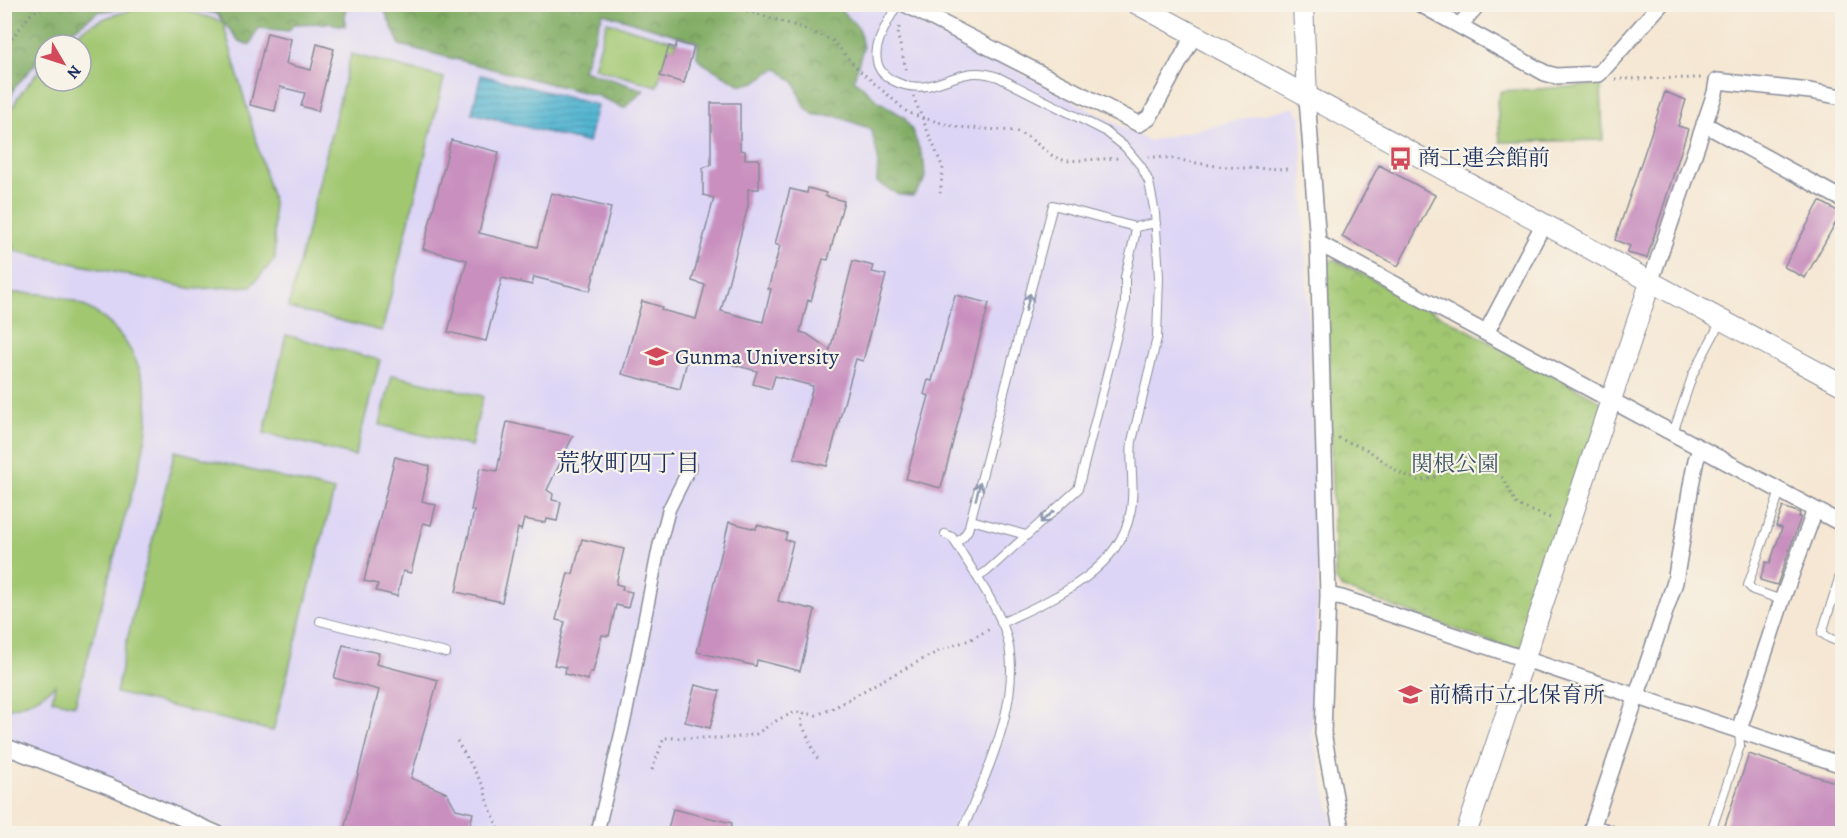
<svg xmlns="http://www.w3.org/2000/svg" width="1847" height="838" viewBox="0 0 1847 838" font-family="Alegreya,'Noto Serif JP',serif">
<defs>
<pattern id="forest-crowns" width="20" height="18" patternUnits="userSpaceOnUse" patternTransform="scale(1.5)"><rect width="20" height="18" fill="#80ac63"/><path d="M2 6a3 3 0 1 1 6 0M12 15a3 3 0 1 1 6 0" fill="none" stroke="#688c55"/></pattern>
<pattern id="park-crowns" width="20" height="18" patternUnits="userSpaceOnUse" patternTransform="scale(1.5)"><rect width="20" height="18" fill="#a1c771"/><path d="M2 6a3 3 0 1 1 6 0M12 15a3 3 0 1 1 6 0" fill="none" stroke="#8aab64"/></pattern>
<pattern id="water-rules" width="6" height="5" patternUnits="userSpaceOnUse" patternTransform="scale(1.5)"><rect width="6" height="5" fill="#54b6d2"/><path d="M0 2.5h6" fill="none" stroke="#4594ae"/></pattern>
</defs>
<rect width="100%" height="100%" fill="#f7f3e8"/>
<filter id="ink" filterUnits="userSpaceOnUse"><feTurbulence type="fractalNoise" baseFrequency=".0167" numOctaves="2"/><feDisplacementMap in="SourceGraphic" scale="12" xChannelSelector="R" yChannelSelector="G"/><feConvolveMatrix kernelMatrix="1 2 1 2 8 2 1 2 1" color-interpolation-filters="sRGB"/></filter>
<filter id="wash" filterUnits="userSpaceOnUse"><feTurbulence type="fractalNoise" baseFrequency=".008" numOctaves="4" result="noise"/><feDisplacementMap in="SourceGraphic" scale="24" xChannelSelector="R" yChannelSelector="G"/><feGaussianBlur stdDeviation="1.35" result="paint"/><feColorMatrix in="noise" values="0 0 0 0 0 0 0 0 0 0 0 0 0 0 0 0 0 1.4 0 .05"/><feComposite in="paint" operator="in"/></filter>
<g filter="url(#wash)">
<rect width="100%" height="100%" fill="#f5e7d3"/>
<path fill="#ddd5f6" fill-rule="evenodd" d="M4,5H880L912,16L1149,141L1294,107L1301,117L1318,574L1312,732L1335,830L1334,833H235L177,807L73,765L5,740ZM45,45H81V81H45Z"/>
<path fill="url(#forest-crowns)" stroke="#4e6e60" stroke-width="1.5" d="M5,4H137V5L98,12L52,45H45V53L15,87L5,109Z
M179,5H348L345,11V26L329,23L294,24L288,31L258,28L250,45L239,41L217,14Z
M380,5H836L859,28L863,48L854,79L878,101L904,117L913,132L924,162L925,180L913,196L899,195L877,182L878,157L871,129L836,116L814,115L803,105L795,83L778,69L769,72L756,82L741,85L702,63L697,57L698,42L603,13L583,70L644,90L624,108L598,96L400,45L383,7Z"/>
<path fill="url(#park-crowns)" stroke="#5e7b68" stroke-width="1.5" d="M1334,259L1599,400L1603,407L1523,646L1513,650L1342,588L1335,579L1325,265Z"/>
<path fill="#a1c771" stroke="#5e7b68" stroke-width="1.5" d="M155,6L180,8L223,22L273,202L275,259L251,286L194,289L15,251L5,230V122L18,97L45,63V81H81V45H63C89,20 120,11 155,6Z
M607,22L677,42L675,48L669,47L657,86L594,68Z
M351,54L444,78L382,331L288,308Z
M1601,85L1603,140L1500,142L1497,101L1501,91Z
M17,293C36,293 56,294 75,302C128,323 155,381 146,436C140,471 127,507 118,542C104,596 90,651 75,705L52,700L55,685C40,698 25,706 5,709L4,295Z
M286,335L380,360L355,456L264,433Z
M392,375L483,396L471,446L380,425Z
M175,451L334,491L273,731L116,693L127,640Z"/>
<path fill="url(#water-rules)" stroke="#387298" stroke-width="1.5" d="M481,75L597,105L588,143L472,113Z"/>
<g id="blocks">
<path fill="#c990bf" d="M267,33L291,39L286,64L311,70L317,44L334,49L318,111L301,106L305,93L280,87L275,111L250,105Z
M677,42L694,47L684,83L660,76L669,46L675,48Z
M1665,92L1686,100L1678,126L1688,129L1647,258L1627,253L1630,246L1615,240Z
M711,103H740V150L745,151V159H759V189H748V206L721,311L763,322L771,289H768L780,246L775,244L790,189L807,193L808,188L826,193L825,196L844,201L828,260L823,259L811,301L808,300L800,332L807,334L830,350L853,261L874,266L872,272L886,275L863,361L856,359L827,466L794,458L813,386L775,376L771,389L753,384L757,371L689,353L680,389L622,374L642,301L662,307L661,310L696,319L705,285L692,281L714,198L703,195V168L711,165Z
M451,140L499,152L479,233L537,247L551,193L611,208L590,291L534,277L532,285L502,278L486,341L448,332L467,260L423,249Z
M1379,165L1435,195L1398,266L1342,237Z
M1820,201L1841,213L1805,278L1784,267Z
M955,295L989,303L941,488L906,479L929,396L924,394L928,380L932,381Z
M507,422L573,436L547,490L553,494L552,500L561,502L557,521L547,519L546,523L524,519L521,530L518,528L502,602L456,592L474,511L471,510L480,468L497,471Z
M395,457L430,466L422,501L436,505L431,525L423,523L411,573L403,571L397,596L376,591L378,584L364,581Z
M1783,507L1800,513L1799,517H1801L1777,585L1760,580L1766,562L1770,563L1782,528L1776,526Z
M729,522L756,529L757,525L787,533L785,540L793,542L778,601L815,610L800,671L757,660L756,666L697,652Z
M582,539L624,549L616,584L623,586L622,590L632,592L628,608L616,605L609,636L602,635L593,672H590L588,680L565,674L566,667L554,665L565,622L556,620L568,573L573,574Z
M343,645L379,653L376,664L438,680L411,778L447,793L456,809L473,813L468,834H343L379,690L334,678Z
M695,685L720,691L710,728L685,722Z
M1749,754L1808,774L1842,784V834H1722Z
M673,809L732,823L729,834H667Z"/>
</g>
</g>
<g filter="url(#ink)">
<use href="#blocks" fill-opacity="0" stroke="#888b98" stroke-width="1.5"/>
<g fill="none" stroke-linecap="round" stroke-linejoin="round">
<defs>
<path id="service" d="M898,4C885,26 860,63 892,80C903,86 915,88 927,86C955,80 968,66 998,77L1105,131L1125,147L1141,166L1149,182L1155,213L1159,277L1157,338L1132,441C1129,465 1136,490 1130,514C1118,573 1050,600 1001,623
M1673,433L1693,374L1721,321
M1780,491L1748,585L1753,590L1782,600
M971,520L1026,535
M945,534L952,537C970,567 991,595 1004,628C1028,692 985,775 961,834
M956,543L963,537L968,530L1053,205L1135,227L1156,223
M1842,569L1822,633L1829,638L1842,643
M978,577L986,572L1078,489L1125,303V277L1135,235V227
M320,621L446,653
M1710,834L1740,746L1739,730"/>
<path id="pedestrian" d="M597,834L626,713L659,547L669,509L690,467"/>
<path id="minor" d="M905,4L1139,124L1149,118L1194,35
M1420,4L1545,73L1556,76L1599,74L1661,4
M1460,25L1478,4
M1307,98L1318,243L1328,595L1323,733L1342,834
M1704,124L1842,199
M1318,243L1842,524
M1650,283L1715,93L1717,81L1810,91L1842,97
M1486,333L1543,225
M1328,595L1342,598L1842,765
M1739,730L1782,600L1815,510
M4,746L111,787L218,834
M1593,827L1612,834
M1590,834L1675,582L1692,480L1696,460L1701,448"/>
<path id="tertiary" d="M1137,4L1842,385
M1303,4L1307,98
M1466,834L1650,283"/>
</defs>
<use href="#service" stroke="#888b98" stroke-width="10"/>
<use href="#pedestrian" stroke="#888b98" stroke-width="15"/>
<use href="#minor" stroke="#888b98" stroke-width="18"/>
<use href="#tertiary" stroke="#888b98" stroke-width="22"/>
<path stroke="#888b98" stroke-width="3" stroke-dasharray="1.5 4.5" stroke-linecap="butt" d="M724,4L797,26L832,40L858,69L897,103L907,112L920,117L956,127L1015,131L1028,137L1054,157L1066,161L1121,158
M899,27L898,37L907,73
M4,48L30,15L46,4
M1615,79L1702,78
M913,96L943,168L940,193
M1148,157C1168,156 1185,162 1204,164C1232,169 1261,168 1289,169
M1338,438L1368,450L1400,473L1420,481L1441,475L1464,458L1485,466L1503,478L1517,505L1553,519
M803,713L801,722L819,762
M457,741L484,787L487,801L501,834
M652,770L664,738H734L756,734L779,719L796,712L816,715L832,709L877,683L943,649L969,640L992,628"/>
<use href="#service" stroke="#fff" stroke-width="8"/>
<use href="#pedestrian" stroke="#fff" stroke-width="12"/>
<use href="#minor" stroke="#fff" stroke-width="15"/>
<use href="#tertiary" stroke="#fff" stroke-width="20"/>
</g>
<defs><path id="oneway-shaft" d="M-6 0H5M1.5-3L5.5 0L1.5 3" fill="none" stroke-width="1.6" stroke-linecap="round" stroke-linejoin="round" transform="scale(1.5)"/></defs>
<g stroke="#8d97ae">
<use href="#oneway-shaft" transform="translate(1028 302) rotate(-76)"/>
<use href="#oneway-shaft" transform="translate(978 491) rotate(-75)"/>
<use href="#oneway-shaft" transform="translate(1047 517) rotate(139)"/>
</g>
</g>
<defs>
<symbol id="bus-bare" viewBox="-9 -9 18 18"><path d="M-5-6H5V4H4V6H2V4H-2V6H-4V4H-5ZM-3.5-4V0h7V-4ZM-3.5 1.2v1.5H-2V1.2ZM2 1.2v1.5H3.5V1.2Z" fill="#d1495b" stroke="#f7f3e8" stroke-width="2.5" paint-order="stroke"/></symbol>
<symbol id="university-bare" viewBox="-9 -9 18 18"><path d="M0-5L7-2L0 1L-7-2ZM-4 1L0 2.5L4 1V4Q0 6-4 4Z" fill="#d1495b" stroke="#f7f3e8" stroke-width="2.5" paint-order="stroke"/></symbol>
<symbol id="school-bare" viewBox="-9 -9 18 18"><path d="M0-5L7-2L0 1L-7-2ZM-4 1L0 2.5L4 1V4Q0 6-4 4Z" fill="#d1495b" stroke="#f7f3e8" stroke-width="2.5" paint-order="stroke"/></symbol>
</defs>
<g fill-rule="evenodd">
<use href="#bus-bare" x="1384" y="142" width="33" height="33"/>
<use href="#university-bare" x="640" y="340" width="33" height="33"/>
<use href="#school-bare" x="1394" y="678" width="33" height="33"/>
</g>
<g text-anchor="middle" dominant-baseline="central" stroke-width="4.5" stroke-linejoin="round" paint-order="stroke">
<g font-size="22" fill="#1b2f5e" stroke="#f7f3e8" text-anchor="start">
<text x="1418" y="158">商工連会館前</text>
<text x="675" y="357">Gunma University</text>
<text x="1429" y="695">前橋市立北保育所</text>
</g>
<g font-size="22" fill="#3c5563" stroke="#f7f3e8">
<text x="1455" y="464">関根公園</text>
</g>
<g font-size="24" fill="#1b2f5e" stroke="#f7f3e8">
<text x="628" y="463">荒牧町四丁目</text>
</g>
</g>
<rect width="1847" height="838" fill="none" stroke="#f7f3e8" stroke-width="24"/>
<g transform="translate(63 63) rotate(129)"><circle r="28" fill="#f7f3e8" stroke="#9fa5b1" stroke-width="1.5"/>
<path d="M0-4.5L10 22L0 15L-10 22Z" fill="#d1495b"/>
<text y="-9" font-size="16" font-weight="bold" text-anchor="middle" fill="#1b2f5e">N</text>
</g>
</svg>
